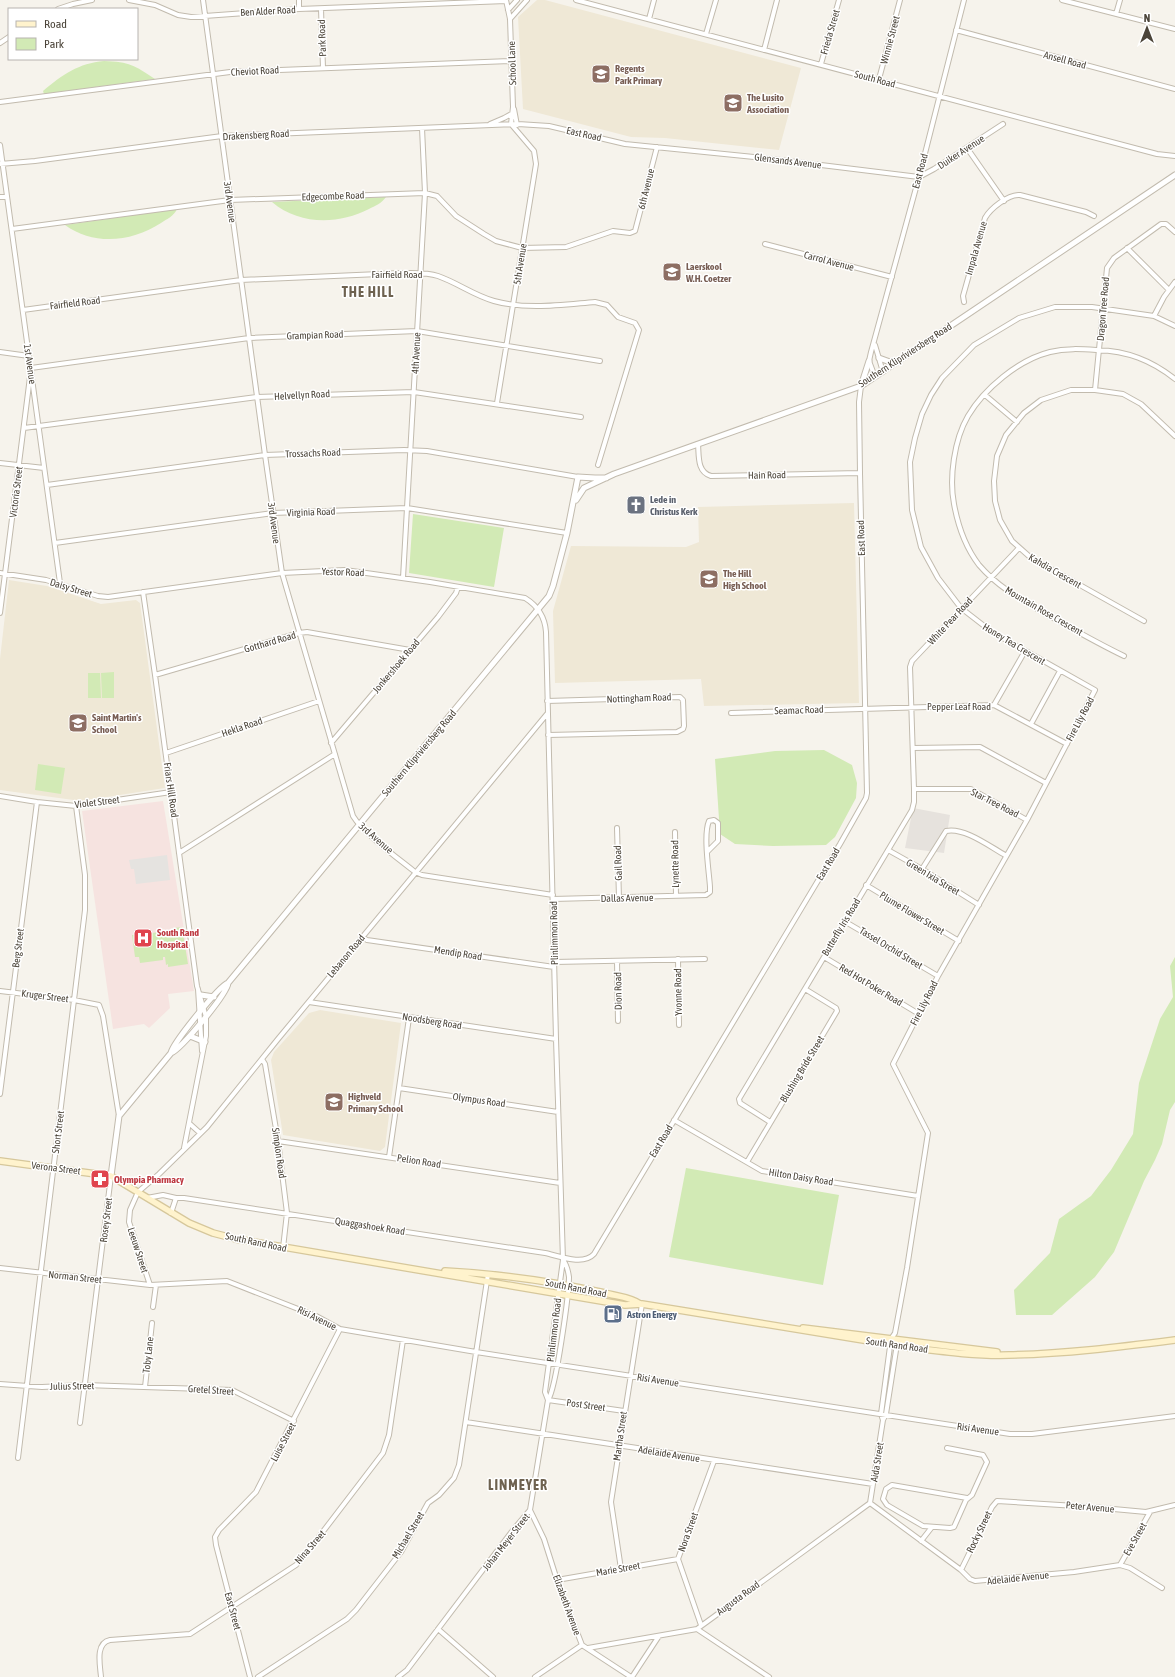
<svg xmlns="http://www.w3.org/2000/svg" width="1175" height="1677" viewBox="0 0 1175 1677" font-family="'Asap Condensed',sans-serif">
<rect width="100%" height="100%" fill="#f6f3ec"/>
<path fill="#e6e2dd" d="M913,808L950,815L944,853L905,848Z"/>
<path fill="#efe8d6" d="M537,0H545L801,68L779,150L665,138L631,137L523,109L518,17Z
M854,503L859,703L704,706L701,679L555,683L553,611L571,546L686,547L699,542L698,507Z
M9,580L47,586L101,604L136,600L140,603L165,788L81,801L0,790V659Z
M320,1010L401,1023L385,1147L380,1151L283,1135L271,1060L274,1052L309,1013Z"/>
<path fill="#f6e3e0" d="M163,801L194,991L168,994L170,1008L149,1028L144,1024L113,1029L82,811Z"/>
<path fill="#d2eab5" d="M104,61C130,62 134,65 155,79L44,94L43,91C62,75 79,63 104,61Z
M386,197C382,203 375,206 369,209C338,225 299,225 272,202Z
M177,209C174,216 167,219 161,223C132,242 94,246 65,225Z
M413,514L504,528L494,587L409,573Z
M114,672V698H102L101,673Z
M88,673H100L101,698H88Z
M824,750L852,765L857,783L856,798L835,837L826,845L773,846L735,844L720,834L715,759L775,751Z
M38,764L65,768L61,794L35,790Z
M182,927L188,964L168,967V964L166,965L165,957H163V960L140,963L139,957H135L132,935L143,934L144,937L152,936V933L174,930V928Z
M1175,957V1102L1170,1110L1162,1144L1155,1160L1144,1181L1114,1252L1095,1277L1052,1315H1016L1014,1290L1050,1253L1059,1219L1091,1196L1111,1170L1133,1134L1139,1083L1160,1019L1173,997L1170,966Z
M686,1168L839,1195L823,1285L669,1257Z"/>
<path fill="#e5e3e0" d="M167,855L170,880L136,884L134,869H131L129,860Z"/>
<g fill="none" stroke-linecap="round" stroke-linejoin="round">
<defs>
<path id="minor" d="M129,0L155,5L178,15L191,17L299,9L506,1
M203,0L265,455L282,573L353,816C363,833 399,859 415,872L422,875L553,895
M299,0V9
M506,0L510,19L513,107L511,124
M576,0L1157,154L1175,156
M1062,0L1175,29
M58,9L73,4L92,0
M321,9L323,68
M508,10L517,0
M1116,14L1120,0
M510,19L527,0
M649,19L654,0
M956,30L1175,89
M706,34L716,0
M0,43L9,37
M764,50L777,0
M821,64L839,0
M879,79L900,0
M0,102L230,72L511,61
M514,109L517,125
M490,124L504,118L513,113
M0,145L60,583
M967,148L1004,201
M0,164L35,161L222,136L518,124L549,126L625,144L764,158L919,177L934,169L1003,124
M0,197H7
M12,229L230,200L425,193L437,196L456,216L484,234L496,241L522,248L566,247L613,231L630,233L635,231L657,147
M765,244L892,277
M1127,248L1168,289
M964,302L963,296L985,218C990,209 1008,194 1020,195L1086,212L1094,216
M23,310L241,280L402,273C413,273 427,272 438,276C458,283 473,295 494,301C528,310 560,305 595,302L607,305L618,317L635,323L639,330L598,465
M1154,316L1164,297L1175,282
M875,345L883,372
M0,352L29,356
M31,368L249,338L417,331L600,361
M875,377L869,361L871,352L919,177L964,0
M1095,390L1107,268L1114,258L1161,224H1166L1175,232
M985,395L1017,422
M497,403L536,164L534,151L511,124
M24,428L257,397L414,392L581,417
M698,444C699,456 697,472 711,476L860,473
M0,463L44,468
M47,485L265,455L404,450L427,451L578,477
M55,543L273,513L407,508L567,533
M0,573L46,580L98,596L108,597L282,573L345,570L430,582L525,598C538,606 545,617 546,632L556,1039L563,1260L545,1392L548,1400
M403,578L425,193L422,128
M143,592L155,675L197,986L206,1017V1036L184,1148
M0,613L30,377
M1144,621L1030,557L1012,541L1000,520L995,501L994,481L997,456L1006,435L1024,413L1041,400L1071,390H1095L1123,394L1141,404L1175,436
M1124,656C1097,643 1071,628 1044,613C1020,599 998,587 979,565C966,548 958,526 954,504C949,478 954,440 968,416C984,389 1018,360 1050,352C1066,348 1081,349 1097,350C1127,351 1151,360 1175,379
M155,675L299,633L307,632L410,650
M547,701L680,697L683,700L684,726L683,729L677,732L548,735
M994,705L1025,651
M731,713L994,705L1067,744
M1031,724L1060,671
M331,743L438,617L456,593L458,587
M913,748L980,747L1046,783
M166,753L319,701
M914,789H971L1027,820
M0,796L37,802L76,806L171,792
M617,828L619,898
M675,832L676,896
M888,850L922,869L979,905
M179,853L335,754
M922,869L946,831C964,827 989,846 1005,855
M866,885L959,941
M553,899L706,895L710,892V887C709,871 703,835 709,821L714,820L718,823V841L708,851
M844,921L938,976
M362,937L367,940L554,967
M824,957L919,1014
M678,959L679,1025
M617,961L618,1021
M554,962L705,959
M198,989L202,1051
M0,991L74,1000L99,1005L103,1016L119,1116
M309,1002L556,1039
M262,1059L265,1064L278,1141L287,1213L283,1248
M399,1088L558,1112
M0,1094L37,802
M674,1120L762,1171L918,1196
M770,1122L740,1103L739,1099L912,810L914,802V789L910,667L912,661L1019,548
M190,1124L200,1133
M278,1141L560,1183
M389,1157L409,1018
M747,1162L837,1011L836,1008L805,989
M147,1198L163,1195L176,1198
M171,1213L176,1198H184L545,1253C559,1256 583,1266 594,1254L840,844L866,798L867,793L860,473L859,402L861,386
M0,1268L150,1285L227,1281L316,1316L340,1329L476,1352L1010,1434H1032L1175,1416
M150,1285L129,1222L130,1210L138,1192L159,1174L207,1127L278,1039L547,714
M153,1307L156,1285
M0,1384L42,1387L85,1385L232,1390L294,1421
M145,1387L152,1323
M548,1400L624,1411
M883,1420L881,1414L891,1339L895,1333L907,1268L928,1133L893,1064L938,976L1027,820L1095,690L992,632L961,608L938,578L921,547L912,510L910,462L915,438L922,414L931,395L942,378L974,345L1019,318L1055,307H1092L1154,316L1175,326
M466,1422L873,1484
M80,1423L111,1176
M947,1448L983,1455L987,1462L972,1495L966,1500L954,1527L950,1528L923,1526L887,1505L883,1499L886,1489L892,1485L967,1498
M18,1458L85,910V875L76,806
M870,1503L961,1570L970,1579L975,1581L1074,1572L1120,1565L1130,1568L1162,1588
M870,1503L883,1420L886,1414L897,1344
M530,1510L544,1539L557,1580L582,1645L631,1677
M921,1541L932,1527
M1120,1565L1150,1512
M621,1569L611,1502L642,1304
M961,1570L992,1507L997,1501L1092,1507L1146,1512L1175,1505
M557,1580L678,1559
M701,1625L678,1559L714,1461
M438,1629L493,1677
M697,1629L769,1677
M588,1648L697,1629L870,1503
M101,1677C100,1665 95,1643 110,1640L190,1634L296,1565L302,1559L383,1453L389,1435L403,1340
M250,1677L216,1545L215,1537L219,1530L256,1492L340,1329
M258,1677L347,1619L356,1610L401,1552L428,1503L439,1495L454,1478L459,1465L488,1274
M398,1677L407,1670L513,1530L530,1510L548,1400C556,1389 569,1294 569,1277C568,1270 567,1265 563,1260
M535,1677L582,1645
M632,1677L659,1636"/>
<path id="tertiary" d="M879,358L890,362H897
M861,386L869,361
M576,500L584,488L614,474L861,386L1175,175
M201,995L214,997
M190,1036L205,1042
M171,1053C181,1049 227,994 228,983L549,596L553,586L567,533L578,477L595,478H606
M111,1176L119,1116L171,1053C173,1043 219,986 228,983"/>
<path id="secondary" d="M0,1161L111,1176L189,1223L213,1233L236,1239L625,1305L642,1304L906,1347C939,1351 974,1356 1009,1355C1064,1354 1120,1347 1175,1340
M445,1271C499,1274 552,1281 605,1293C615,1296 631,1297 640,1304
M803,1328L997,1352"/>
</defs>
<use href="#minor" stroke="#c2bbae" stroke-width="6"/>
<use href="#tertiary" stroke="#c2bbae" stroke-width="7"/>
<use href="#secondary" stroke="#d6c79b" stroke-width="8"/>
<use href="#minor" stroke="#fff" stroke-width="4"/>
<use href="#tertiary" stroke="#fff" stroke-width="5"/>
<use href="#secondary" stroke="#fff3cd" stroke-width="5.5"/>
</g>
<defs>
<symbol id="school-square" viewBox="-11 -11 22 22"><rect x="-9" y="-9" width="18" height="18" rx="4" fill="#8d6e63" stroke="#fff"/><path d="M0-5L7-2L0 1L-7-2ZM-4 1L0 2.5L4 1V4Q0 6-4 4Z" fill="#fff"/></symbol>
<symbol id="church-square" viewBox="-11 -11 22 22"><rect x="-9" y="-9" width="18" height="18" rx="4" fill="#6b7280" stroke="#fff"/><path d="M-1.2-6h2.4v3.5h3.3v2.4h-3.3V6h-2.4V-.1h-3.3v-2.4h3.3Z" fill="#fff"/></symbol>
<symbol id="hospital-square" viewBox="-11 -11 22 22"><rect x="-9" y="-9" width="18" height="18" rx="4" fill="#e0444e" stroke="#fff"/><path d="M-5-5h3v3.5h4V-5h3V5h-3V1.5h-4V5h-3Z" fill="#fff"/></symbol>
<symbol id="pharmacy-square" viewBox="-11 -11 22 22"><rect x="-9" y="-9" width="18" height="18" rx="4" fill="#e0444e" stroke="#fff"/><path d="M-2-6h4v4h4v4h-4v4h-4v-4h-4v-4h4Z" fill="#fff"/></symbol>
<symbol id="fuel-square" viewBox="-11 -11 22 22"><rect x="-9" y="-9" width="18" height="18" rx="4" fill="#5c6f8a" stroke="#fff"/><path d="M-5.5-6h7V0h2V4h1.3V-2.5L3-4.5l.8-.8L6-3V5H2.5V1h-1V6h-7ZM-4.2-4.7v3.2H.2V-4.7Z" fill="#fff"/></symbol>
</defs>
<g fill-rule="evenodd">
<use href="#school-square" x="590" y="63" width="22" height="22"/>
<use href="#school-square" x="722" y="92" width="22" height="22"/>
<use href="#school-square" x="661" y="261" width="22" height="22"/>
<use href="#church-square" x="625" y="494" width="22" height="22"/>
<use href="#school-square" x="698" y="568" width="22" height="22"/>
<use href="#school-square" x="67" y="712" width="22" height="22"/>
<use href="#hospital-square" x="132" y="927" width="22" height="22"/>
<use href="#school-square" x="323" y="1091" width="22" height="22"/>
<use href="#pharmacy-square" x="89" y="1168" width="22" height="22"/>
<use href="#fuel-square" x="602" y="1303" width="22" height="22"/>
</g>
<g text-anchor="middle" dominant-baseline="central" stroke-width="3" stroke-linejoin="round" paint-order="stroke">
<g font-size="10" fill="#4b4439" stroke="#fff">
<text transform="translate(268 11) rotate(-3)">Ben Alder Road</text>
<text transform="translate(830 32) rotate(-74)">Frieda Street</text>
<text transform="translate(322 38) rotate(-92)">Park Road</text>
<text transform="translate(890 40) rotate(-75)">Winnie Street</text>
<text transform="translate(1065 60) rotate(15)">Ansell Road</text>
<text transform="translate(512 63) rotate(-92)">School Lane</text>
<text transform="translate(255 71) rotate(-3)">Cheviot Road</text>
<text transform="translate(875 79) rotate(15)">South Road</text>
<text transform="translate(584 134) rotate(13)">East Road</text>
<text transform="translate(256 135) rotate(-3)">Drakensberg Road</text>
<text transform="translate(961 152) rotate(-33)">Duiker Avenue</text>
<text transform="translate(788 161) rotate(7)">Glensands Avenue</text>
<text transform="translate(920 171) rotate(-75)">East Road</text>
<text transform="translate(646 189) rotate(-76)">6th Avenue</text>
<text transform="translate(333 196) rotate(-2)">Edgecombe Road</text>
<text transform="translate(230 202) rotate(82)">3rd Avenue</text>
<text transform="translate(976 248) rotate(-74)">Impala Avenue</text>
<text transform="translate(829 261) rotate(15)">Carrol Avenue</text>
<text transform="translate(520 264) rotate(-81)">5th Avenue</text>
<text x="397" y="274">Fairfield Road</text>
<text transform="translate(75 303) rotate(-7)">Fairfield Road</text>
<text transform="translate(1103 309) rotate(-85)">Dragon Tree Road</text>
<text transform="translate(315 335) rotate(-2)">Grampian Road</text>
<text transform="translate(416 353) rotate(-87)">4th Avenue</text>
<text transform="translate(905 355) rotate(-33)">Southern Klipriviersberg Road</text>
<text transform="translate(30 364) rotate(82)">1st Avenue</text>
<text transform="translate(302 395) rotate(-3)">Helvellyn Road</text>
<text transform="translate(313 453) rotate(-2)">Trossachs Road</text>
<text transform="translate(767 475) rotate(-1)">Hain Road</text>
<text transform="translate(16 492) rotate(-83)">Victoria Street</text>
<text transform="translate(311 512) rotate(-2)">Virginia Road</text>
<text transform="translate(274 523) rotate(82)">3rd Avenue</text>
<text transform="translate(861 538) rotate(-92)">East Road</text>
<text transform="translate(1055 571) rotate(30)">Kahdia Crescent</text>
<text transform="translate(343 572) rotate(2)">Yestor Road</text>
<text transform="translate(71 588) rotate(17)">Daisy Street</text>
<text transform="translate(1044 611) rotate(30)">Mountain Rose Crescent</text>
<text transform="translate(950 621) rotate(-47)">White Pear Road</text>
<text transform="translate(270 642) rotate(-16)">Gotthard Road</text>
<text transform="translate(1014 644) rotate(31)">Honey Tea Crescent</text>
<text transform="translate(396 666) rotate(-50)">Jonkershoek Road</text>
<text transform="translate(639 698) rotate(-2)">Nottingham Road</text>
<text x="959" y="706">Pepper Leaf Road</text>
<text transform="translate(799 710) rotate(-2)">Seamac Road</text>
<text transform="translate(1080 719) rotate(-62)">Fire Lily Road</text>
<text transform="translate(242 727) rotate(-19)">Hekla Road</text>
<text transform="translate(419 753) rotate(-50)">Southern Klipriviersberg Road</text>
<text transform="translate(171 790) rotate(82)">Friars Hill Road</text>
<text transform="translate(97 802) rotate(-7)">Violet Street</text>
<text transform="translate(995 803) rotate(27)">Star Tree Road</text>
<text transform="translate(376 838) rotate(41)">3rd Avenue</text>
<text transform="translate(618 863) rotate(-92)">Gail Road</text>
<text transform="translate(675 864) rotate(-91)">Lynette Road</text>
<text transform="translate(828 864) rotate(-59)">East Road</text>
<text transform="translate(933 877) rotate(31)">Green Ixia Street</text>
<text transform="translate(627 898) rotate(-1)">Dallas Avenue</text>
<text transform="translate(912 913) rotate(31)">Plume Flower Street</text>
<text transform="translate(841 927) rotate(-59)">Butterfly Iris Road</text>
<text transform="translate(554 933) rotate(-91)">Plinlimmon Road</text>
<text transform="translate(18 948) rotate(-83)">Berg Street</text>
<text transform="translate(891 948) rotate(31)">Tassel Orchid Street</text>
<text transform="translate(458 953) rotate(9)">Mendip Road</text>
<text transform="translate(346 956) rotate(-50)">Lebanon Road</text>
<text transform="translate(871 985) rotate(31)">Red Hot Poker Road</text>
<text transform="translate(618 991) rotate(-91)">Dion Road</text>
<text transform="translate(678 992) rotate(-91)">Yvonne Road</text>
<text transform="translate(45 996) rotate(7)">Kruger Street</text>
<text transform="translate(924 1003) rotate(-63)">Fire Lily Road</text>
<text transform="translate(432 1021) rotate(9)">Noodsberg Road</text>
<text transform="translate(802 1069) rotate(-59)">Blushing Bride Street</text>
<text transform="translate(479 1100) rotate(8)">Olympus Road</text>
<text transform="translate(58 1132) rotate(-83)">Short Street</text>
<text transform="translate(661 1141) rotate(-59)">East Road</text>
<text transform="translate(279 1153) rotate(82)">Simplon Road</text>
<text transform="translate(419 1161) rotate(9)">Pelion Road</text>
<text transform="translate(56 1168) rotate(7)">Verona Street</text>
<text transform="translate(801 1177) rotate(9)">Hilton Daisy Road</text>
<text transform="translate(106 1220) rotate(-83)">Rosey Street</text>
<text transform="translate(370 1226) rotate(9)">Quaggashoek Road</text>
<text transform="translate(256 1242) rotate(12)">South Rand Road</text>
<text transform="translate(138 1250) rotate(72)">Leeuw Street</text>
<text transform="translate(75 1277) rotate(6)">Norman Street</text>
<text transform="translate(576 1288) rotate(11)">South Rand Road</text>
<text transform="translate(317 1318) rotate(26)">Risi Avenue</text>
<text transform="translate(554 1330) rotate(-83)">Plinlimmon Road</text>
<text transform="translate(897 1345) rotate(8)">South Rand Road</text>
<text transform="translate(148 1355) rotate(-84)">Toby Lane</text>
<text transform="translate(658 1380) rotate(9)">Risi Avenue</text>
<text transform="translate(72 1386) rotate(-1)">Julius Street</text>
<text transform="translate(211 1390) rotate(4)">Gretel Street</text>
<text transform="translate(586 1405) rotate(8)">Post Street</text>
<text transform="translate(978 1429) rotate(8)">Risi Avenue</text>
<text transform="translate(620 1436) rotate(-82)">Martha Street</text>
<text transform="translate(283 1442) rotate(-62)">Luise Street</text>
<text transform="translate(669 1454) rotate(9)">Adelaide Avenue</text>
<text transform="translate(877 1462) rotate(-81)">Aida Street</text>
<text transform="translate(1090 1507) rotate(5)">Peter Avenue</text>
<text transform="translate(688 1532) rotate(-70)">Nora Street</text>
<text transform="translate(979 1532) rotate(-64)">Rocky Street</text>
<text transform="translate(408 1535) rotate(-59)">Michael Street</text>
<text transform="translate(1135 1539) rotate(-60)">Eve Street</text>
<text transform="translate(506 1542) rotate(-52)">Johan Meyer Street</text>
<text transform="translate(310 1547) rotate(-49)">Nina Street</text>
<text transform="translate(618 1569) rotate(-10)">Marie Street</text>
<text transform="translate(1018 1578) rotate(-6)">Adelaide Avenue</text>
<text transform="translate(738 1598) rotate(-36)">Augusta Road</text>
<text transform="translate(567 1605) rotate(70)">Elizabeth Avenue</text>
<text transform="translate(233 1611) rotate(75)">East Street</text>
</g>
<g font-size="10" font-weight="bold" fill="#785e54" stroke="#fff" text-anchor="start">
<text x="615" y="68">Regents<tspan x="615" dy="12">Park Primary</tspan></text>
<text x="747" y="97">The Lusito<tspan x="747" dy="12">Association</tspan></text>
<text x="686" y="266">Laerskool<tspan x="686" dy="12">W.H. Coetzer</tspan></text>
<text x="723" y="573">The Hill<tspan x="723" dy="12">High School</tspan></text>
<text x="92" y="717">Saint Martin's<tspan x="92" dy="12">School</tspan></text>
<text x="348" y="1096">Highveld<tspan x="348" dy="12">Primary School</tspan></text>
</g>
<g font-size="10" font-weight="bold" fill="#5b616d" stroke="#fff" text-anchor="start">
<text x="650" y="499">Lede in<tspan x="650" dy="12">Christus Kerk</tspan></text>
</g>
<g font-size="10" font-weight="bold" fill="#be3a42" stroke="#fff" text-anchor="start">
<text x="157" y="932">South Rand<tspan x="157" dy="12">Hospital</tspan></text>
<text x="114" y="1179">Olympia Pharmacy</text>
</g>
<g font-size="10" font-weight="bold" fill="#4e5e75" stroke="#fff" text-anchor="start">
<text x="627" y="1314">Astron Energy</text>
</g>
<g font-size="14" font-weight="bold" letter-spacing="1" fill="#6e6250" stroke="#fff">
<text x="368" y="292">THE HILL</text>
<text x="518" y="1485">LINMEYER</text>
</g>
</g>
<rect x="8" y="8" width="130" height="52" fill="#ffffff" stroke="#b7b4b0"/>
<rect x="16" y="21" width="20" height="6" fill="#fff3cd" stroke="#b7b4b0"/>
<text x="44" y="28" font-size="12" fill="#4b4439">Road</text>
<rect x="16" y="38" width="20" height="12" fill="#d2eab5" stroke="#b7b4b0"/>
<text x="44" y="48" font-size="12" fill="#4b4439">Park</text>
<g transform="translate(1147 28)" stroke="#ffffff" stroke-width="3" paint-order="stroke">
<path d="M0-3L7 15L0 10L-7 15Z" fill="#4b4439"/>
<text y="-6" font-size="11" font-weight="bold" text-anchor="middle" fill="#4b4439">N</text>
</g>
</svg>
